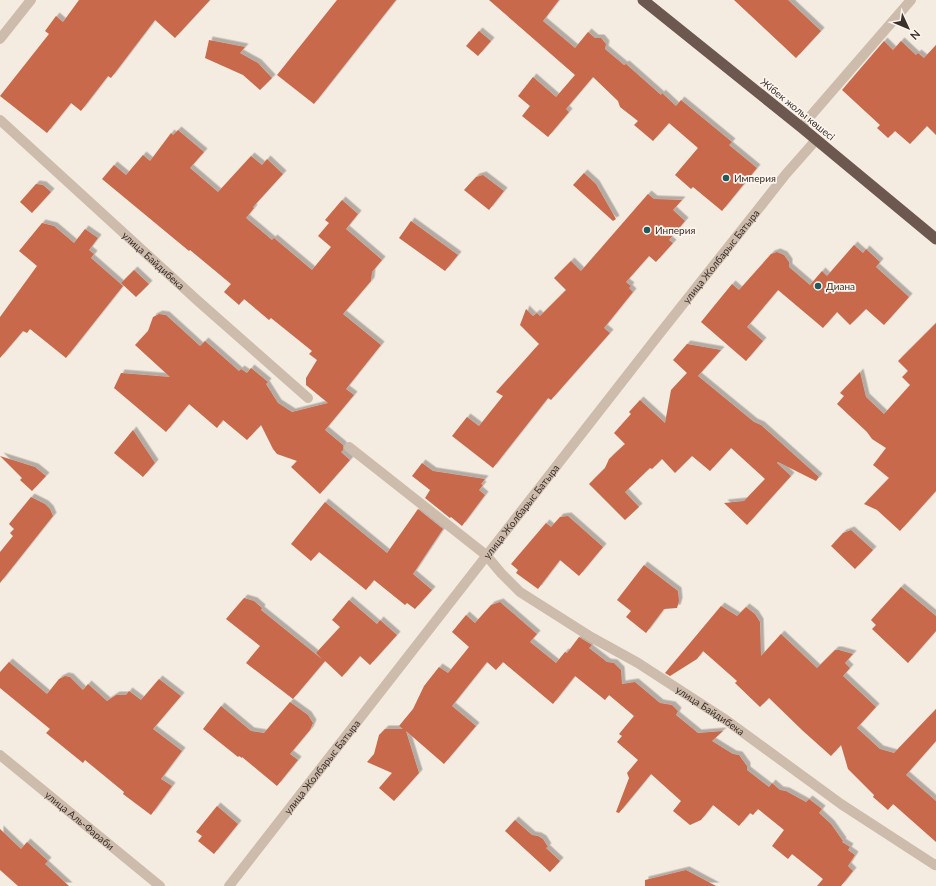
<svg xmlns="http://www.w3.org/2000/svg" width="936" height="886" viewBox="0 0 936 886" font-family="Lato,sans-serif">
<defs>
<filter id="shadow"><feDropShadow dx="3.5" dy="-3.5" stdDeviation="0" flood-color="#0004"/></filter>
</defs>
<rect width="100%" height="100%" fill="#f4ebe1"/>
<path fill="#c8694b" filter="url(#shadow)" d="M79,0H210L175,38L155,20L111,78L108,76L81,111L71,103L47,133L0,96L49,34L45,31L56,16L63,22Z
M337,0H396L314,104L277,75Z
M489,0H559L543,21L575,48L588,32L595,38H601L606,44L605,49L624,65L626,64L661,95L662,93L676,106L681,100L732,142L729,145L757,168L722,211L693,187L691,189L675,175L698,148L669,123L653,141L634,125L638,121L620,107L618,101L593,77L566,109L569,112L548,137L522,116L530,106L518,96L533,77L556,97L575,75Z
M734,0H788L821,31L796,58Z
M479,31L491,41L478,56L466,46Z
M209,40L245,47L240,53L258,63L272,78L260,90L243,75L205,58Z
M884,41L893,50L901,41L916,55L918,53L924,58L936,45V135L927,126L910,144L895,131L888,138L877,128L880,125L842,90Z
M178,130L204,152L190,168L218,192L251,156L262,165L267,159L283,174L253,207L254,208L246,218L272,240L274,238L312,270L331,247L318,236L329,223L325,220L342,200L358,214L346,229L382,260L372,272L371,281L343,314L381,345L346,389L354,395L325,430L343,445V450L341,452L350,460L320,494L291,467L297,461L277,454L273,449L261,425L247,440L223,420L217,428L189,404L166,432L114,388L121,373L170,377L135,345L148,331L153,317L159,314L166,315L200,346L205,341L239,371L241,369L247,373L251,368L268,382L266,384L278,403L292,412L328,403L306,385V378L317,360L309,354L312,351L271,318L269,320L244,299L239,305L224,292L231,284L190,250L189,251L102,179L114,165L126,175L143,155L150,161L171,133L173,135Z
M584,173L596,184L616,219L613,221L573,185Z
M483,175L504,191L489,210L464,190L476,177Z
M36,184L43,185L51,192L32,213L20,202Z
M648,194L654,199L682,200L673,210L685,221L669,240L673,243L656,262L649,256L626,282L631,286L629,288L633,292L604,328L610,333L551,400L548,398L493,468L452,436L467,417L479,426L503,396L496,392L539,344L520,325L526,309L533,316L537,313L540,316L566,290L554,278L571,261L581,271Z
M411,221L458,255L445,271L399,238Z
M42,223L54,226L74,243L85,229L98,238L89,250L94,254L91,258L123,286L66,358L30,329L27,333L23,331L0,358V317L37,266L19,251Z
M854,245L863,253L866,249L880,262L876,267L909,297L884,325L866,309L850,325L837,312L823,328L778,290L747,327L763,341L746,361L701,322L732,284L739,290L771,254L777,252L784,255L789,262V267L810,285L822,271L827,276Z
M134,270L149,284L136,297L121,283Z
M936,323V491L900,531L877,510L864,504L889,478L873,465L886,448L872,439L867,432L837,404L844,396L840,393L860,372L866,397L884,414L910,385L902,377L908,371L898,361Z
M687,344L721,350L698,376L754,422L761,425L819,477L816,481L778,462L777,463L791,476L747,525L724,503L744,501L765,479L731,448L710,471L692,456L675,473L662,459L652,469L650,468L625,492L639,507L625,520L589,484L605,468L609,459L625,444L614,433L631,414L629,412L640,400L665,423L671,390L687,373L673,360Z
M133,430L155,463L143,477L114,453Z
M0,456L35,467L46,476L32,491L20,480L22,478Z
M422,463L433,471L485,479L481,484L483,485L479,490L485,495L462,526L451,517L450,518L425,498L430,490L412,476Z
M31,497L45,504L50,509L53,516L0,583V552L13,536L10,533L14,529L9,524Z
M325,502L387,553L418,509L443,529L413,574L432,590L415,609L407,603L405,605L374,580L366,590L319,552L311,561L291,544Z
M568,516L603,547L579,576L560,560L538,589L516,573L518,570L511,564L546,523L551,527L560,517Z
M851,530L873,550L855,569L831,546L843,533Z
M644,565L678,591L679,601L677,608L664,609L646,633L626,617L631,611L617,600Z
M901,587L936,616V631L908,663L872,629L876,625L871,620Z
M244,598L254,601L262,608L261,610L323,660L316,653L340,627L332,620L349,600L377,624L380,620L397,635L370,665L360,656L342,677L325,661L293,699L246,663L260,646L226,619Z
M500,602L537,634L530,642L556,663L565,652L567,653L579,637L592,645L589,648L607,662L614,663L621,670L622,684L635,682L660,703L672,705L678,711L676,715L698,733L723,731L712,741L733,754L739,755L747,766V770L769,787L772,783L780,790L786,791L806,802L809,799L822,809L819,813L831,824L843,841L842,842L850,847L848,850L855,855L848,866L853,871L841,886H817L823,879L792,854L788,859L772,846L784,830L758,809L753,815L750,813L739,826L713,805L701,820L690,825L673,811L681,801L651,774L619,813L616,812L629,778L627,773L638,760L617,742L622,736L619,734L634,716L609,695L605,700L575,676L553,704L503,662L496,670L487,662L452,706L476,726L444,764L406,731L419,773L394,801L379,788L392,773L367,762L374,754L379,735L385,729H403L399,726L413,709L424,686L439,667L448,673L469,647L452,632L466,615L475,623L491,605Z
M721,606L737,616L746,607L755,614L760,622L761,656L781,634L817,668L835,650H839L853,654L845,663L850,668L843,676L876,707L857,728L880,749L894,753L936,709V741L906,775L936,801V842L893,804L888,810L873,797L874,795L848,769L841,745L831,756L803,731L769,698L760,707L735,683L737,681L703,651L697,659L670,676L665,673Z
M9,662L47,694L59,679L65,676L70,677L83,690L88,684L107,701L116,695H126L129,691L141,700L159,679L181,696L153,729L182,751L161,779L172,786L151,815L123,794L124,792L85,760L83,763L46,733L50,729L0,688V672Z
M290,702L308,715L313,723L310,730L290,754L298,760L277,786L242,757V758L239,756L238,757L203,729L221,706L251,731L264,733Z
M217,806L238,824L214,854L198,841L202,836L196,832Z
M515,820L532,835L538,836L543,839L548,847L546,848L560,861L550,872L505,831Z
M0,829L21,849L27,842L48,861L45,864L69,886H18L0,870Z
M686,870L716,886H645V880Z"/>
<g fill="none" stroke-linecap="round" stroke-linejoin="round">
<g stroke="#cdbbac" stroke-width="10">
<path d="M0,39L31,0"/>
<path id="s1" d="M0,120L198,301L308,398"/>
<path d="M801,127L911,0"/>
<path id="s2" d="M349,447L486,555L501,573L520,592L591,637L638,663L726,720L841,804L935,865L936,864"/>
<path id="s3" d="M0,755L160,886"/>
<path id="s4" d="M229,886L657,337L786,174L816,140"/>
</g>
<path stroke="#6c584f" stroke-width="11" d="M643,0L801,127L936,239"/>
</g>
<g fill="#1f5a5e" stroke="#fbf5ee" stroke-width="1.5">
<circle cx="726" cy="178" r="4"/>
<circle cx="647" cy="230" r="4"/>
<circle cx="818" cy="286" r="4"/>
</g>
<g text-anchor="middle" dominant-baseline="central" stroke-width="3.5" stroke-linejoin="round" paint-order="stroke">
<g font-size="10" fill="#3b302b" stroke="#fbf5ee">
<text transform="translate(798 109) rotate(39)">Жібек жолы көшесі</text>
<text stroke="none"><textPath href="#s4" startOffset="799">улица Жолбарыс Батыра</textPath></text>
<text stroke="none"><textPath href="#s1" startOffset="208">улица Байдибека</textPath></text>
<text stroke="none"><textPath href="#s4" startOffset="475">улица Жолбарыс Батыра</textPath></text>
<text stroke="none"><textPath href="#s2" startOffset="449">улица Байдибека</textPath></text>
<text stroke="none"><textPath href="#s4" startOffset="151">улица Жолбарыс Батыра</textPath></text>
<text stroke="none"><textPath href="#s3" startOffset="103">улица Аль-Фараби</textPath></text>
</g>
<g font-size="10" fill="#3b302b" stroke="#fbf5ee" text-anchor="start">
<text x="734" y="178">Империя</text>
<text x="655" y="230">Инперия</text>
<text x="826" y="286">Диана</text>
</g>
</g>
<g transform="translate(908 28) rotate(134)" stroke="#fbf5ee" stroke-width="3" paint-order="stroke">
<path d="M0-3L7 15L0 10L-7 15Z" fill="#3b302b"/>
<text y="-6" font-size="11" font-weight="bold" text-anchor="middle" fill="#3b302b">N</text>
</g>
</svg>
